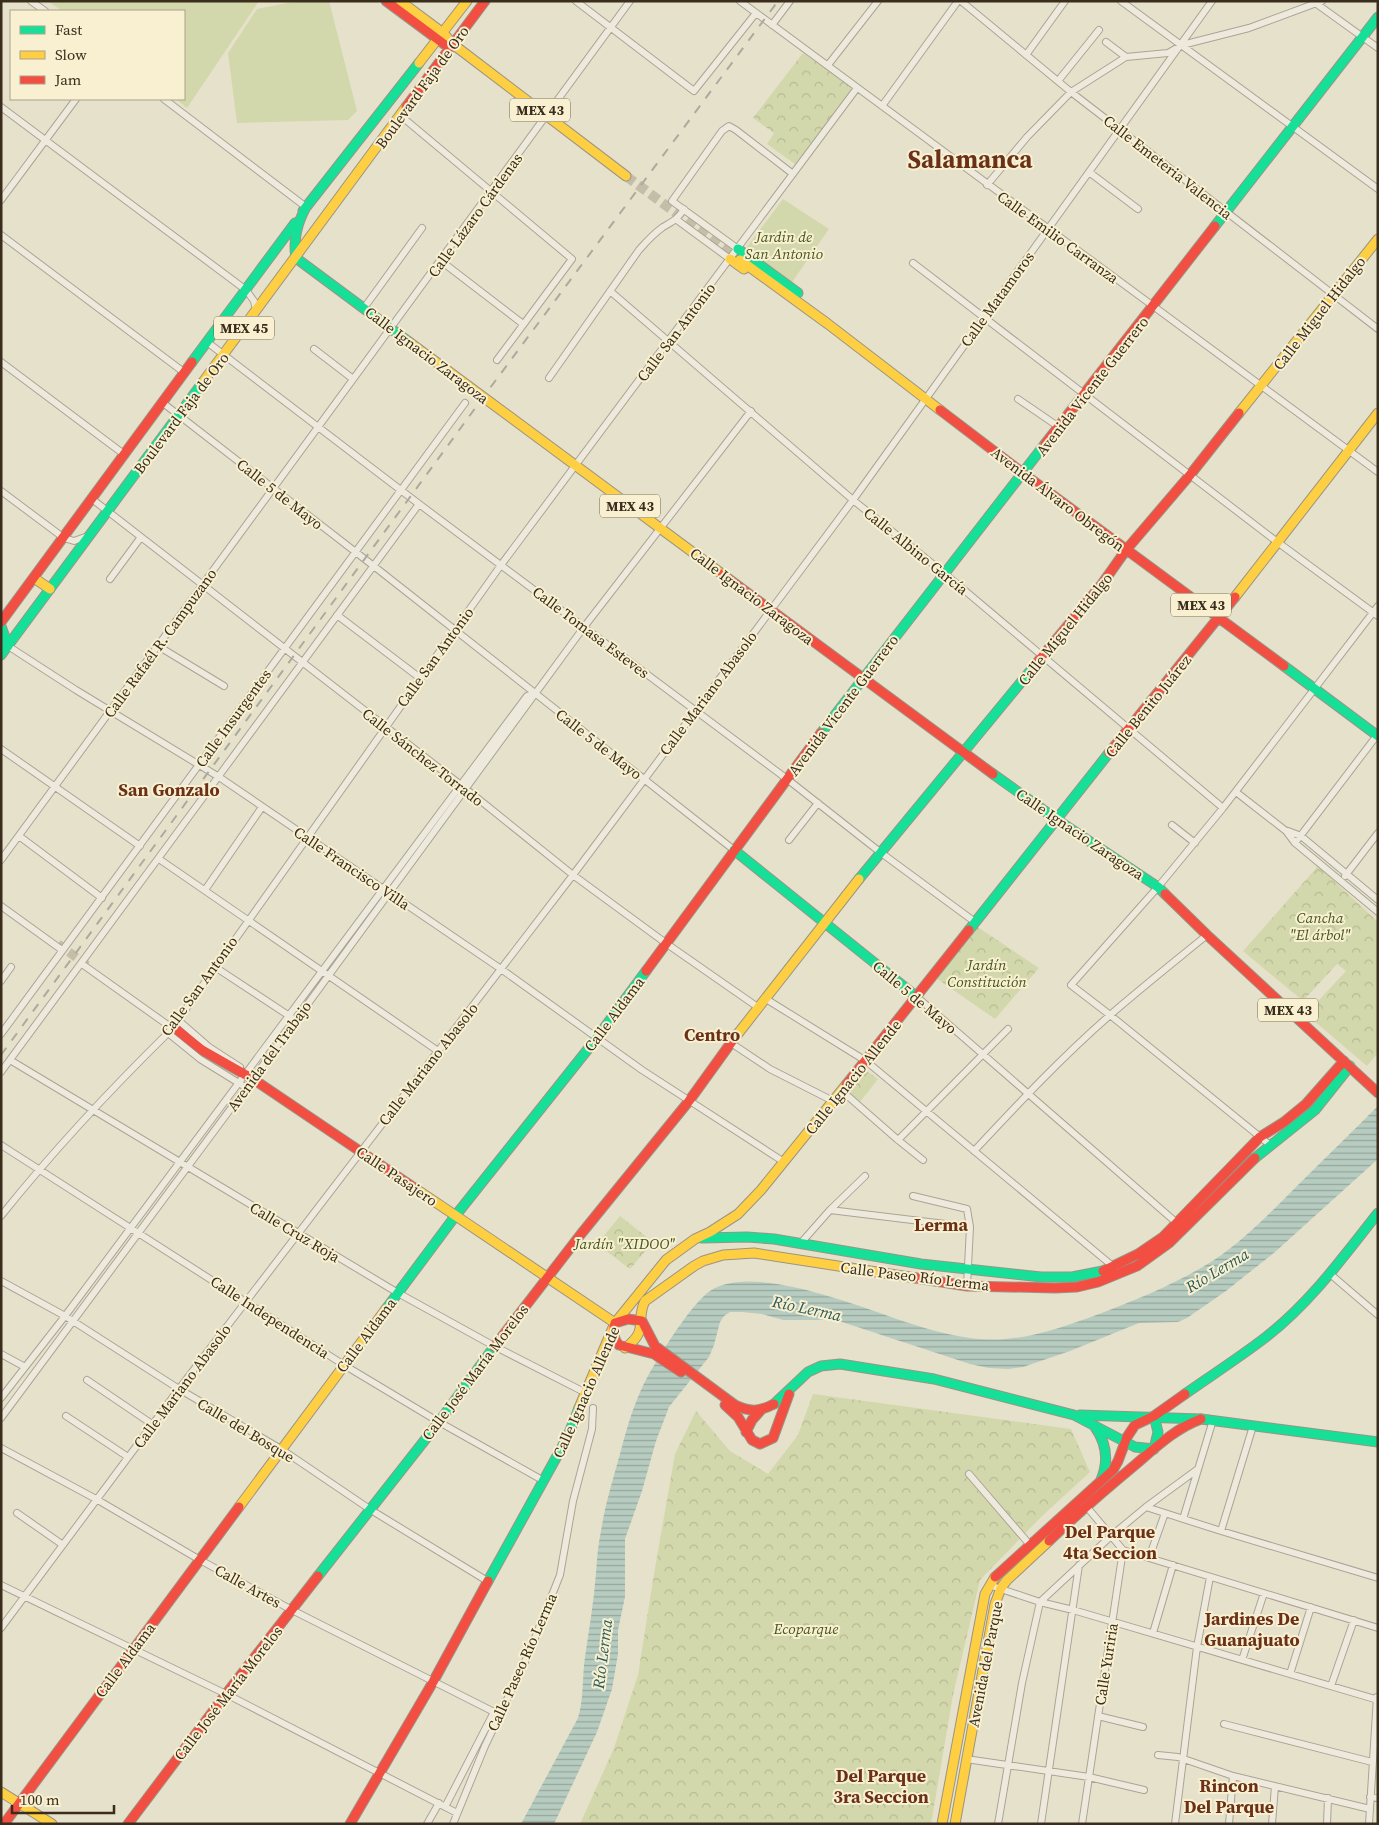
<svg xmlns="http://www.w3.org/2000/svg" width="1379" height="1825" viewBox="0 0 1379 1825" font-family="'Source Serif 4',serif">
<defs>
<pattern id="forest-crowns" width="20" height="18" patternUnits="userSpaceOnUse" patternTransform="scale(1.25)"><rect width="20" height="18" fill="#d3d8ac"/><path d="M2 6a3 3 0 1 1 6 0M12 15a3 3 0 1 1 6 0" fill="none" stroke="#b6ba93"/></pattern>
<pattern id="water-rules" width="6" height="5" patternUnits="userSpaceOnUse" patternTransform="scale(1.25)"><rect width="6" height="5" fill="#b7ccc0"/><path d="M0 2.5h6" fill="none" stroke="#96a69b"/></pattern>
</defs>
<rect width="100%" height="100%" fill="#e6e1cb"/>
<path fill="#d3d8ac" d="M48,1H259L187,108L176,99H184V11H62Z
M297,1H329L357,111L348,120L237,123L228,53L257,9Z
M783,199L829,229L790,285L744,251Z"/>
<path fill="url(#forest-crowns)" d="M803,53L853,87L796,165L767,144L774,133L753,118Z
M1318,866L1378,922V1053L1367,1066L1306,1014L1346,971L1337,964L1303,1001L1243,951Z
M976,926L1039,968L995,1019L936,978Z
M866,1071L878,1079L860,1102L849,1093Z
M620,1216L653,1242L630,1269L597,1244Z
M813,1394L1071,1429L1090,1472L1041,1517L980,1580L953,1695L931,1824H580L614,1748L638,1675L654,1574L675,1454L696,1411L730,1451L768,1474L798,1435Z"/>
<path fill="url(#water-rules)" d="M1378,1106V1159L1275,1252L1226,1291L1187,1318L1178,1322L1139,1323L1070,1351L1023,1367L1008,1369L989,1368L970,1364L842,1322L830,1320H783L762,1314L742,1312H730L724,1316L720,1322L714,1345L709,1357L669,1407L656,1441L642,1491L625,1539V1597L618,1630V1654L612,1689L597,1732L554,1824H521L578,1718C584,1698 582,1678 585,1657C589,1629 594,1601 596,1573C597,1559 598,1545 601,1531C605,1505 613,1479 620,1454C627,1427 635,1399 649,1374C661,1353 691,1304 710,1291C754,1262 863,1308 909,1323C939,1333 974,1342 1005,1339C1036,1337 1069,1325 1099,1314C1138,1299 1178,1283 1214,1260C1244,1240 1270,1213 1296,1187C1323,1160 1351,1133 1378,1106Z"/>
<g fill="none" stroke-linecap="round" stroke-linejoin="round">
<path stroke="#c4bda8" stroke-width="9" stroke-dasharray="9 4.5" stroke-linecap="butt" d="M58,944L88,966"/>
<path stroke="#c4bda8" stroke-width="10" stroke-dasharray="10 5" stroke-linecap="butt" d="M626,176L740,260"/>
<defs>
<path id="street" d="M31,1L45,11
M576,1L694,91L756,13
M740,1L1378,472
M961,1L1071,92L1378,329
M1121,1L1378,189
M1314,2L1378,48
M772,25L790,1
M1106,42L1126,57L1168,53L1182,45L1249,28L1322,1
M1026,55L1065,1
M828,65L878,1
M1058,81L1099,30
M164,99L306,207
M882,106L958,1
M1,107L246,290L254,301L256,310
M401,116L572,259L497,360
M1089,172L1138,209
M987,185L1027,137L1071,92L1126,57
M1,200L76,99
M677,220L730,259
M1,235L185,373
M738,249L672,201L722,131L729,126L736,130L793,174
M441,261L523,324
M913,263L1276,541L1378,616
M610,291L853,500L944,573L1223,808
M364,308L422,228
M207,342L419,504L787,779L880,852L975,922
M314,349L353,379
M1,362L125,455
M549,378L639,250C646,242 653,234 663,227C673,221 677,220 684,209
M1018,399L1059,427
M163,403L375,567L734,850
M1,491L64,538L74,541L88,536
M92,499L466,789L573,875L667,944L759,1008
M110,579L141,537
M337,615L420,678
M8,646L76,690L219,777L501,969L642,1070L784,1162
M158,646L224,686
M1,749L140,846
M1236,792L1286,831L1295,843L1378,912
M1172,825L1195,843
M1288,831L1301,836L1378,900
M19,836L102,898
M789,840L818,803
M1295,843L1378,734
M159,859L438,1051
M1,860L630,1
M1345,876L1378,833
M205,890L262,807
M1,906L62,950
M82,964L172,1028
M215,967L291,1017
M1,981L11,967
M917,997L1178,1224
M766,999L866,1061L1115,1268
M178,1020L209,1047L240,1067
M168,1033L200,1059L242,1085
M1,1034L465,403
M731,1043L770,1069L833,1101
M10,1060L398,1293L494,1346L586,1393
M1,1072C141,883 279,693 419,504
M842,1091L898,1140L923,1160
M898,1140L1008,1029
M1,1145L344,1365L439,1422L544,1481
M1270,1145L1110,1015L1071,985L1158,887L1223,808L1378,606
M974,1151C1018,1104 1061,1058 1109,1016C1141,988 1174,962 1207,935
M913,1196L967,1209L970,1227L967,1286
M830,1210L970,1227
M1,1216C53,1151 109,1091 168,1033L178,1020L501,565L857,88
M800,1244L830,1210L865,1176
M1329,1273L1378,1315
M1,1281L65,1316L179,1389L281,1449L371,1510L489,1582
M1,1354L25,1367
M87,1380L152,1424
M1,1398L65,1316L527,696L535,693
M66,1416L128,1457
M1,1418L255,1076L584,627L751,411
M1,1448L96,1499L200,1560L292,1610L500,1715
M969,1474L1030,1545
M1086,1506L1123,1550
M1146,1507L1221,1531L1378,1578
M17,1513L63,1545
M1183,1519L1213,1420
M1221,1531L1253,1426
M1123,1550L1378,1628
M1149,1558L1165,1513
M1,1585L226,1694L457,1813
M989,1585L1040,1602L1073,1610L1378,1700
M1,1628L179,1389L573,875L853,500L1212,1
M1153,1633L1173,1565
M1242,1660L1264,1593
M1290,1674L1311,1607
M1331,1686L1354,1620
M1098,1716L1143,1727
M1224,1724L1372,1762
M1158,1755L1178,1757L1233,1776L1370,1809
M966,1759L1089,1777L1144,1790
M1370,1797L1378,1798
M445,1807L494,1712
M427,1824L439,1803
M453,1824L485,1746L529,1653L560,1575L573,1501L592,1429L593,1408
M998,1824L1022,1683L1040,1602L1111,1536L1146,1507L1198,1469
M1041,1824L1079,1565
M1082,1824L1123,1550
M1175,1824L1197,1647L1210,1577
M1229,1824L1233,1776
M1272,1824L1275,1786
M1327,1824L1328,1798
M1369,1824L1377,1697"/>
<path id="fast" d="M306,207C297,224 293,239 296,258L409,342
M303,211L419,63
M1215,226L1378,17
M738,249L798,293
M192,362L295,223
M1,626L8,646
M1,655L203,382
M1284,666L1378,736
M821,733L1045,444
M993,774L1056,819L1158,887L1165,894
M734,850L917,997
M859,879L1036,664
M969,930L1109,753
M1255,1158L1315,1110L1350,1066
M702,1238L747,1237L774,1239L921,1264L1041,1277H1072L1103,1271
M386,1309L456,1215L596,1039L646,971
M1185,1394C1212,1375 1240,1357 1266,1337C1310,1303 1344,1256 1378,1213
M774,1404L808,1372L821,1366L840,1364L934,1379L1074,1415L1135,1447L1154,1449L1158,1432L1154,1416
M1080,1415L1201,1419L1378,1442
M1095,1427C1107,1444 1109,1461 1101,1480
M318,1576L439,1422L494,1347
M488,1581L567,1438L579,1408"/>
<path id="slow" d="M400,1L443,33L454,45L626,176
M419,63L467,1
M730,259L744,269
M740,260L828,324L940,410
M409,342L722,574
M203,382L406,107
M1239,413L1378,239
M34,578L50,589
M1235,597L1378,413
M733,1040L859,879
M416,1189L615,1323
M625,1348C650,1330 635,1320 645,1301L694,1266L703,1261L723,1255L754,1253L916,1278
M579,1408L615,1323L666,1260L695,1239L710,1232L738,1214L761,1190L846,1085
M239,1507L386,1309
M1,1792L52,1824
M942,1824L985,1594L995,1577
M955,1824L995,1604L1001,1588L1007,1580L1049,1541"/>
<path id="jam" d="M386,1L444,44
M406,107L485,1
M940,410L1024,474L1284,666
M1045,444L1215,226
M722,574L993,774
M1,622L192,362
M1036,664L1102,584L1126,550L1190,475L1239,413
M1109,753L1235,597
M1165,894L1207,935L1378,1093
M646,971L821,733
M177,1030L202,1050L253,1079L416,1189
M846,1085L969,930
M1103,1271L1138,1254L1163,1237L1260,1137L1284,1122L1306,1104L1344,1061
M916,1278L967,1286L1055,1288L1077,1287L1098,1282L1137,1266L1169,1243L1255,1158
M615,1323L628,1319L642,1321L655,1346L735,1405C750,1412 759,1412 774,1404
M614,1326C614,1334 613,1339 619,1345L654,1354L681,1372
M494,1347L581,1234L689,1101L733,1040
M725,1405L738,1417L752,1440L760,1444L773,1438L789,1394
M746,1432L752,1420L761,1410
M1049,1541C1077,1514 1106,1489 1135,1465C1156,1447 1176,1428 1201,1419
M995,1577L1113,1470L1118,1461L1127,1437L1135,1425L1154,1416L1185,1394
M4,1824L239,1507
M128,1824L226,1694L318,1576
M350,1824L433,1682L488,1581"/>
</defs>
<use href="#street" stroke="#aba495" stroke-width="8"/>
<use href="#fast" stroke="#9a9485" stroke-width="11"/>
<use href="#slow" stroke="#9a9485" stroke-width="11"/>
<use href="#jam" stroke="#9a9485" stroke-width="11"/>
<use href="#street" stroke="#edeadd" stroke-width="6"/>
<use href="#fast" stroke="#16e098" stroke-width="9"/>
<use href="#slow" stroke="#ffcf43" stroke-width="9"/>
<use href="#jam" stroke="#f24e42" stroke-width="9"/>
<path stroke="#aca99e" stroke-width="2" stroke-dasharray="9 9" stroke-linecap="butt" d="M1,1055L490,388L778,1"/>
</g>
<g text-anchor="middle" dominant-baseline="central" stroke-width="4" stroke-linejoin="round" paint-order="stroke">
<g fill="#f8f0d0" stroke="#736852" stroke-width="1">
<rect x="510" y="98.5" width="60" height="23" rx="4"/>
<rect x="214" y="316.5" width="60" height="23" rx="4"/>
<rect x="600" y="494.5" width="60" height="23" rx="4"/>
<rect x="1171" y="593.5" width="60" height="23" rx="4"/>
<rect x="1258" y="998.5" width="60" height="23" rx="4"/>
</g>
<g font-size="14" font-weight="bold" fill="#3a2d1c">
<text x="540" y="110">MEX 43</text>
<text x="244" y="328">MEX 45</text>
<text x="630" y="506">MEX 43</text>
<text x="1201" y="605">MEX 43</text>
<text x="1288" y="1010">MEX 43</text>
</g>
<g font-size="15" fill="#3a2d1c" stroke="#f8f0d0">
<text transform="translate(422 87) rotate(-54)">Boulevard Faja de Oro</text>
<text transform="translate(1168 167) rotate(38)">Calle Emeteria Valencia</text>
<text transform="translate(475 215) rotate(-54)">Calle Lázaro Cárdenas</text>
<text transform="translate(1058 237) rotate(36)">Calle Emilio Carranza</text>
<text transform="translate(997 299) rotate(-54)">Calle Matamoros</text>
<text transform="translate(1319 313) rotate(-52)">Calle Miguel Hidalgo</text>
<text transform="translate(676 332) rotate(-53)">Calle San Antonio</text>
<text transform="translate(427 355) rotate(37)">Calle Ignacio Zaragoza</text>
<text transform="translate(1092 386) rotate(-52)">Avenida Vicente Guerrero</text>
<text transform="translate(181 413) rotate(-53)">Boulevard Faja de Oro</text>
<text transform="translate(280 494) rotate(38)">Calle 5 de Mayo</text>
<text transform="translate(1058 499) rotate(37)">Avenida Álvaro Obregón</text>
<text transform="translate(916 551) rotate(39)">Calle Albino García</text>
<text transform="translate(752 596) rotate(37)">Calle Ignacio Zaragoza</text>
<text transform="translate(1065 629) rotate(-51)">Calle Miguel Hidalgo</text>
<text transform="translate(591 632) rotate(37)">Calle Tomasa Esteves</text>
<text transform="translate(160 643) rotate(-54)">Calle Rafaél R. Campuzano</text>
<text transform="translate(435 657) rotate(-54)">Calle San Antonio</text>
<text transform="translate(708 693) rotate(-53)">Calle Mariano Abasolo</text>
<text transform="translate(843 705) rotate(-53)">Avenida Vicente Guerrero</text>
<text transform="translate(1148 706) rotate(-51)">Calle Benito Juárez</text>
<text transform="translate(233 718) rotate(-54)">Calle Insurgentes</text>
<text transform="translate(599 744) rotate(38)">Calle 5 de Mayo</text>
<text transform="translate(423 757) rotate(38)">Calle Sánchez Torrado</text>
<text transform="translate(1080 834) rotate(34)">Calle Ignacio Zaragoza</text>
<text transform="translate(352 868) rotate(34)">Calle Francisco Villa</text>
<text transform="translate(199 986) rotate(-54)">Calle San Antonio</text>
<text transform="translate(915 997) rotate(40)">Calle 5 de Mayo</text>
<text transform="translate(614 1014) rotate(-53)">Calle Aldama</text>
<text transform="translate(269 1056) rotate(-54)">Avenida del Trabajo</text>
<text transform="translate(428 1064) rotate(-52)">Calle Mariano Abasolo</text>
<text transform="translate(853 1077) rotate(-51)">Calle Ignacio Allende</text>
<text transform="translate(397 1176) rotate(34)">Calle Pasajero</text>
<text transform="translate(295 1232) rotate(31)">Calle Cruz Roja</text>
<text transform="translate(915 1276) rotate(7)">Calle Paseo Río Lerma</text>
<text transform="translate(270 1317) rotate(33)">Calle Independencia</text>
<text transform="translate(366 1335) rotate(-53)">Calle Aldama</text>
<text transform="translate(475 1372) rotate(-53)">Calle José María Morelos</text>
<text transform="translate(182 1386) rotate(-53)">Calle Mariano Abasolo</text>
<text transform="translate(586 1392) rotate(-66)">Calle Ignacio Allende</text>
<text transform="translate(246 1430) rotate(31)">Calle del Bosque</text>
<text transform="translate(248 1586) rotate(29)">Calle Artes</text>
<text transform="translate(125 1660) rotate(-53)">Calle Aldama</text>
<text transform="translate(522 1662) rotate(-66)">Calle Paseo Río Lerma</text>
<text transform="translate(985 1664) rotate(-79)">Avenida del Parque</text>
<text transform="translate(1106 1664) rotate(-81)">Calle Yuriria</text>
<text transform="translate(228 1693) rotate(-52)">Calle José María Morelos</text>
</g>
<g font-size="15" font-style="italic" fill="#465821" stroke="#f8f0d0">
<text x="784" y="236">Jardin de<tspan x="784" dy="17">San Antonio</tspan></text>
<text x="1320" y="917">Cancha<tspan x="1320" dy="17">"El árbol"</tspan></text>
<text x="987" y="964">Jardín<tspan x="987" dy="17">Constitución</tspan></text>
<text x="625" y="1243">Jardín "XIDOO"</text>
<text x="806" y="1628">Ecoparque</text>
</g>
<g font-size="16" font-style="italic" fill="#2a5a5b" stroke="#f8f0d0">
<text transform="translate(1217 1270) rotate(-31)">Río Lerma</text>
<text transform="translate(807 1308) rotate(12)">Río Lerma</text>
<text transform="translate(602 1654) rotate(-83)">Río Lerma</text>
</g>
<g font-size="18" font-weight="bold" fill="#6a3018" stroke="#f8f0d0">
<text x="169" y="789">San Gonzalo</text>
<text x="712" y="1034">Centro</text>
<text x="941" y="1224">Lerma</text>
<text x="1110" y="1531">Del Parque<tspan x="1110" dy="21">4ta Seccion</tspan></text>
<text x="1252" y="1618">Jardines De<tspan x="1252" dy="21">Guanajuato</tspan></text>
<text x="881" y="1775">Del Parque<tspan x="881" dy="21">3ra Seccion</tspan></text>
<text x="1229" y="1785">Rincon<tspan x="1229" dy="21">Del Parque</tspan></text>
</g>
<g font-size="25" font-weight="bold" fill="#6a3018" stroke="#f8f0d0">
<text x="970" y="159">Salamanca</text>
</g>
</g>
<rect width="1379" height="1825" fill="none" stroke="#3a2d1c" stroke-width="5"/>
<rect x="10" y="10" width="175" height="90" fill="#f8f0d0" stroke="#aca288"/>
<rect x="20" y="26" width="25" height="8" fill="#16e098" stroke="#aca288"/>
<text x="55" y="35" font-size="15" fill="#3a2d1c">Fast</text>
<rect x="20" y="51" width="25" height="8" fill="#ffcf43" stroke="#aca288"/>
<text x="55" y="60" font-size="15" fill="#3a2d1c">Slow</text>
<rect x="20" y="76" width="25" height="8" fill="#f24e42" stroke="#aca288"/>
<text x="55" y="85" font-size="15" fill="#3a2d1c">Jam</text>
<path d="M12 1805v8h102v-8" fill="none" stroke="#3a2d1c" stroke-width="2.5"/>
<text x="20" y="1805" font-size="15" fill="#3a2d1c" stroke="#f8f0d0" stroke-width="4" paint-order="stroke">100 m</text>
</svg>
